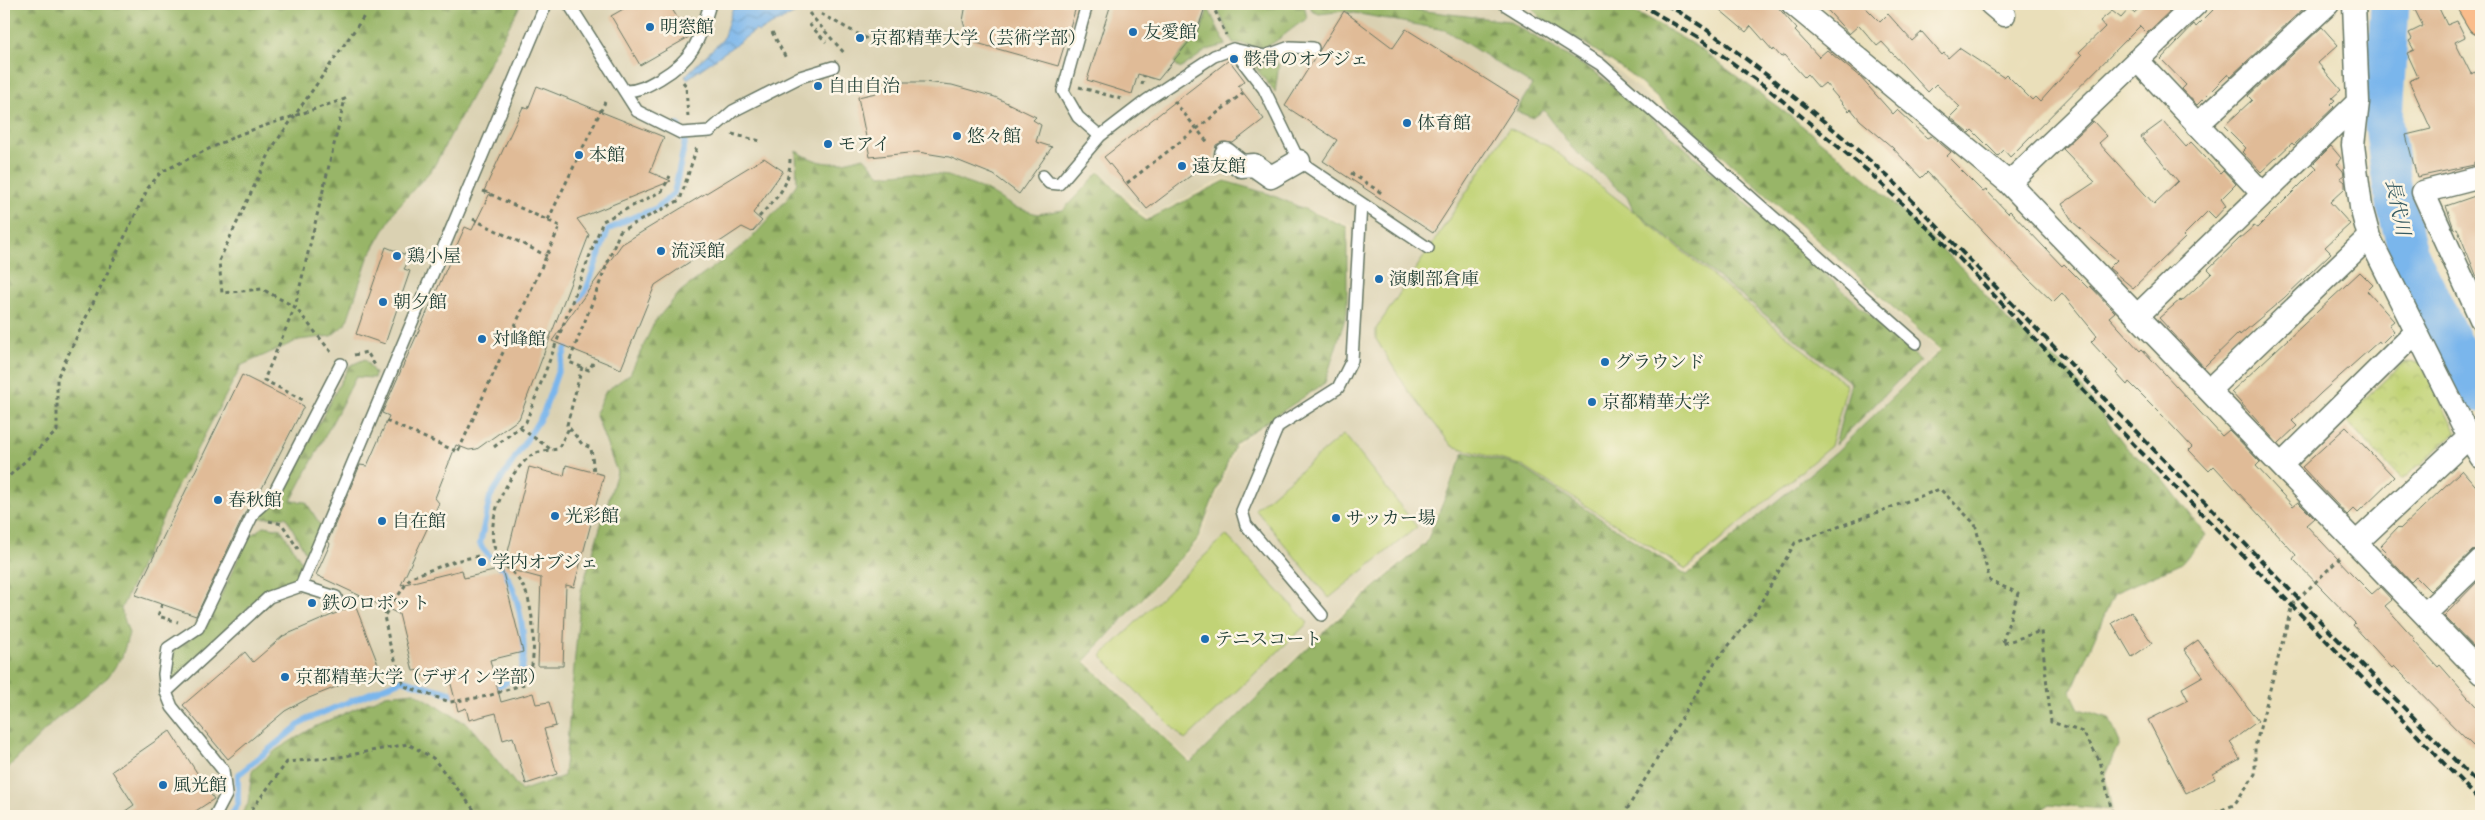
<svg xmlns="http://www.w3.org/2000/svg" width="2485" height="820" viewBox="0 0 2485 820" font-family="'Libre Caslon Text','Noto Serif JP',serif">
<defs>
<pattern id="forest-firs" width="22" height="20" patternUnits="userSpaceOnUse" patternTransform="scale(1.25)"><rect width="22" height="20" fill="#98b567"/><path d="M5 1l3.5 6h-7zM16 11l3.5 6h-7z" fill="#7b9456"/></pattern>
<pattern id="park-crowns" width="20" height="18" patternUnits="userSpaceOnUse" patternTransform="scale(1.25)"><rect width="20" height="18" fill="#c1d376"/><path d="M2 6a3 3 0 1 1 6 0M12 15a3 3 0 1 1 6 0" fill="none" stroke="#a5b667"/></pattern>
<pattern id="water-waves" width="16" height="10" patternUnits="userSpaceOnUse" patternTransform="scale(1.25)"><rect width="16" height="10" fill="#7ab6ec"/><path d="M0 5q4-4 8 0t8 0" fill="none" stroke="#6395c0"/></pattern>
</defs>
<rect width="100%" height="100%" fill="#fcf5e5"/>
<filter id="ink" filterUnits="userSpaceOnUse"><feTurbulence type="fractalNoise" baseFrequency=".02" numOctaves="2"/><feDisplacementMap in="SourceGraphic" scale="10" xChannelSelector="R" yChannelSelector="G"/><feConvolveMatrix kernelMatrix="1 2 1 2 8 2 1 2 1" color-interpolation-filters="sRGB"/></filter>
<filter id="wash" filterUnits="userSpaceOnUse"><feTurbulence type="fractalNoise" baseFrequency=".0096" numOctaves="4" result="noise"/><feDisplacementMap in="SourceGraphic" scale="20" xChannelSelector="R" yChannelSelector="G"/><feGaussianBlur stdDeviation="1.12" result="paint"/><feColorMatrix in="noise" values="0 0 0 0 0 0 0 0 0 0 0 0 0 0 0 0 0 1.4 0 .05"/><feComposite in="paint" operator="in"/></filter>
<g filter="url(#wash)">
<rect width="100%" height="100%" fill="#eadfba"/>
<path fill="#dad1b2" d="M522,4H1525L1538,18L1603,58L1938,350L1825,463L1686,571L1521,466L1463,451L1424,542L1329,624L1191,761L1086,660L1199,541L1237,444L1326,384L1348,312L1351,225L1224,178L1147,218L1099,170L1063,209L1037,213L1015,207L987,189L948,175L915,171L813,178L796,183L786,199L748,241L681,291L654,321L629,374L606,391L595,413L617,472L581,591L563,776L521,790L471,726L414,692L386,695L314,726L275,749L252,771L247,804L239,816H4V772L55,720L109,677L123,657L130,632L122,609L180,485L243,365L299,341L332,336L347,324L368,258L397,210L433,169Z"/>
<path fill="url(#forest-firs)" stroke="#5c794e" d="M4,4H521L433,168L396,209L368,258L346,324L331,336L299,340L242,365L178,485L121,609L129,633L122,657L108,677L54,721L4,772Z
M1215,4H1304L1307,19C1294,25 1275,45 1264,47C1256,49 1243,42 1233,43Z
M1310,4H1366L1508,21L1596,73L1644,111L1921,361L1899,380L1835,445L1851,383L1633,210L1627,197L1572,148L1544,110L1533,118L1516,111L1532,85L1445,30L1344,11L1319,14L1312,11Z
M1529,4H1613L1647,18L1696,46L1794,119L1875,186L1967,273L2008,321L2069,371L2127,448L2163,479L2206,535L2182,563L2114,593L2071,692L2079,709L2109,718L2120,743L2105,777L2112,810L2050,804L2033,816H240L248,804L252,771L276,750L314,727L386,695L414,692L470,726L521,791L564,776L581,591L617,472L595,413L606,391L630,374L655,321L681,291L749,241L787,199L797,183L796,151C824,167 834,165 864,157L880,175L915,172L948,176L986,190L1014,207L1037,214L1063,210L1099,172L1145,221L1225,181L1269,194L1347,227V312L1325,383L1235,443L1197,540L1084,661L1190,763L1330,626L1426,543L1464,452L1520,466L1687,575L1836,452L1941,350L1629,73L1584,43L1540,17Z
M1208,8L1226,45L1207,50L1180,69L1174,62L1202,28Z
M1279,64L1275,92L1253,65Z
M365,359L375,374L374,378L356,377L291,501L306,502L321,526L308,557L286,517L258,518L278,501L349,366Z
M264,526L281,529L304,566L297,582L268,589L171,681L169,669L173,651L205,629L248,538Z"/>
<path fill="url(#park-crowns)" stroke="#708855" d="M2404,362L2421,363L2456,433L2402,480L2344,418Z"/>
<path fill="#c1d376" stroke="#708855" d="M1509,128L1550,147L1634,212L1847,385L1831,446L1686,569L1521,465L1452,446L1407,389L1376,339V329Z
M1344,434L1417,527L1329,598L1255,509Z
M1226,535L1308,623L1185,740L1101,656Z"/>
<path fill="url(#water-waves)" stroke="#4c7a90" d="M734,4H807L805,8L758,32L756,30L687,79L685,76L723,39Z"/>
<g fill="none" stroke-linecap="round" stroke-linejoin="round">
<path stroke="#7ab6ec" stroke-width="6" d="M581,304L608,230L624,221L657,208L674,193L685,143L678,125
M489,690L520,676C529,649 520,593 503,570C496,561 485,554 480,544L490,497L543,414L569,339
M230,816L238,804V775L305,720L402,680L461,696"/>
<path stroke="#7ab6ec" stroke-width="39" d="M2390,4L2383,119L2394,198L2408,252L2452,343L2481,393"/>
</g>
<g id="blocks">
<path fill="#e0bb97" d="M632,4H669L689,37L640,65L611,16Z
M966,4H1077L1058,66L973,42L967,35L963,21Z
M1111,4H1206L1197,32L1158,80L1138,74L1132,94L1087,80Z
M1713,4H1775L1797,29L1795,31L1819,57L1827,50L1860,77L1893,114L1897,110L1927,138L1931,136L1951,152L1947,156L1983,192L1986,190L2008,213L2010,211L2062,266L2064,264L2088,288L2090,286L2113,310L2115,312L2109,317L2140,351L2142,349L2222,436L2229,430L2260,462L2256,466L2293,506L2298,502L2314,518L2306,525L2352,574L2372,594L2380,587L2392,600L2385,606L2415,639L2413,640L2438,667L2440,665L2481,712V737L2473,746L2394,666L2392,668L2353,625L2355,623L2293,559L2296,555L2214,466L2209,471L2189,450L2192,447L2162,415L2129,382L2127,385L2116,373L2118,371L2091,342L2097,336L2062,293L2053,302L2029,279L1927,172L1921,178L1892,147L1860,120L1851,109L1849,111L1825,83L1819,88L1807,74L1804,77L1784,55L1781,57L1774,49L1773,51L1751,26L1746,32Z
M1822,4H1862L1880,22L1888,14L1912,41L1922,32L1942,55L1944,53L1948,58L1959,48L2003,77L2006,74L2032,100L2035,97L2040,102L2082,55L2079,52L2105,27L2100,21L2112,11L2121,18L2129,9L2134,13L2144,4H2173L2175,6L2147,33L2140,26L2010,157L2004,150L1998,156L1972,130L1969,133L1950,117L1960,107L1936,84L1928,92L1882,42L1877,46L1859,25L1849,34Z
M2219,4H2301L2304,8L2230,77L2228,74L2197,105L2182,89L2186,85L2161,59L2194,24L2196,27Z
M2412,4H2437L2447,25L2457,21L2465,37L2455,42L2471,74L2475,72L2481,86V159L2474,162V165L2417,177L2406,135L2431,129L2409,81L2418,77L2407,53L2414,50L2409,41L2412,39L2409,33L2423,26Z
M1344,11L1393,48L1406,29L1519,100L1433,233L1323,161L1337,140L1285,106Z
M2322,27L2338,45L2318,63L2341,90L2332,98L2335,100L2331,104L2334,107L2294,145L2292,143L2261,172L2242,152L2246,148L2224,126L2252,100L2248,96Z
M1229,60L1245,81L1238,86L1264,119L1233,143L1222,142L1216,145L1214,158L1147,209L1104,157Z
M893,82H923L952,85L995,97L1036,117L1033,120L1041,125L1036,142L1052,147L1019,194L994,175L949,157L918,152L870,157L858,97L876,93L875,89L894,86Z
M537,86L664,137L650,172L671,181L577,219L589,235L519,419L477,449L469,450L456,445L435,498L439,503L401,585L462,570L464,578L502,569L523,652L490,660L501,702L533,693L536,704L549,702L556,726L544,729L557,774L526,784L513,737L503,740L496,713L469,720L466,708L458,711L447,669L422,676L420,670L413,671L399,614L316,575L330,544L328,541L360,465L367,466L389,416L382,413L465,227L472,230L490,193L484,191L488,182L523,107L528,109Z
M2093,121L2107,136L2099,143L2154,204L2178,181L2141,137L2163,121L2186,147L2191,142L2220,173L2223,170L2236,184L2221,199L2226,206L2215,218L2208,211L2183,236L2185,238L2133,288L2109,268L2117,260L2073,222L2062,204L2095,182L2063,149Z
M2331,146L2341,158L2337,164L2343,171L2344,175L2340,178L2345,182V188L2330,202L2350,224L2325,247L2331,253L2284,298L2240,335L2239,333L2204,367L2159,318L2180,300L2181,302L2212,273L2208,269L2239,239L2254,226L2257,228L2317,168L2313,164Z
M764,158L783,171L753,213L762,221L752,232L742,227L655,285L621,369L552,341L622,244Z
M2475,196L2481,215V287L2457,228L2454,229L2446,206Z
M386,247L411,257L404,269L410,271L385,344L356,334Z
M2360,272L2373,285L2367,291L2394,321L2389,325L2394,331L2381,344L2379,341L2321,393L2292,421L2297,426L2278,444L2231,392Z
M242,375L304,406L256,500L247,509L196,616L135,595Z
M2346,427L2394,477L2358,512L2354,508L2347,515L2302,467Z
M566,465L604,475L574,587L566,585L563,666H538L541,578L504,568L529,467L564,476Z
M2462,470L2481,492V547L2472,551L2430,591L2416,577L2411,582L2385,554L2386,552L2380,546L2398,527L2400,529Z
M2481,578V654L2444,616Z
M355,605L380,669L309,698L285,711L228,759L183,705L245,652L253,662L283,636Z
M2131,612L2152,643L2132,657L2112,623Z
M2198,640L2258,721L2230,742L2240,759L2213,774L2215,779L2186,793L2148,720L2188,700L2182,688L2203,676L2184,650Z
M170,731L214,799L188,816H118L134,805L112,771Z"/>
</g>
</g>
<g filter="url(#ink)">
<use href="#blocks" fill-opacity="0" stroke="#667663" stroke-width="1"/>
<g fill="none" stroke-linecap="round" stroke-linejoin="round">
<defs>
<path id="service" d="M569,4L637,111L681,133L710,131L733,111L800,77L833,67
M1087,4L1063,91L1078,117L1100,136
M1504,4L1600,64L1916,343
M1233,49L1265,56L1290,47L1313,48
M625,91C639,91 649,85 661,78C695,58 699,40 710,4
M1043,176L1049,183L1059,184L1100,136L1147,100L1214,56L1233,49L1264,89L1299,161L1428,248
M336,597L301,586L546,4
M1322,615L1246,525L1242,511L1278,426L1338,388L1352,360L1361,204
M166,692L164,674L168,648L198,628L254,512L273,495L341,364
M215,816L226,795L223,770L172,707L166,692L269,597L301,586"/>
<path id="minor" d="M1793,4L2009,183L2481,673
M1991,4L2004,15
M2354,4L2358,102L2353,145L2361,207L2369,237L2469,437L2481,457
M2137,60L2263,194
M2197,125L2328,4
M1226,154L1241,166L1254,165L1271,177L1299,161
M2481,177L2423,192L2481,319
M2009,183L2196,4
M2137,316L2358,102
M2209,390L2369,237
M2281,465L2416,332
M2356,543L2469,437
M2425,614L2481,560"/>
<path id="primary" d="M2471,4L2481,21"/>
</defs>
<use href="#service" stroke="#667663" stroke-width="14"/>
<use href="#minor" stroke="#667663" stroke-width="25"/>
<use href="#primary" stroke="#667663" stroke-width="30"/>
<path stroke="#667663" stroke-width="3" stroke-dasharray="4 4" stroke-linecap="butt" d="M893,4L899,6
M1212,4L1226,35
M610,5L611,4
M809,13L845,54
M821,14L869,40
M809,24L826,42
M772,32L787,60
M683,82L686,86L688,118
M1142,85L1144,76
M1079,87L1121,99
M1174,101L1209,144
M732,134L760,141
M1351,173L1383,194
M1127,183L1243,93
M483,191L560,226
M759,217C777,196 790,188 790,158
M473,219L547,256
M548,220L605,102
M331,352L295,307L262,289L222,293L219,261L272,148L365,15
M354,355L367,352L376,367
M593,363L589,370L569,362L620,231L680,200L697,147
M582,367L567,425L582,444L591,448L594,472
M386,421L458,452L560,226L558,225
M520,428L552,450
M494,447L526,422L603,221L662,191L670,176
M4,481L57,431V378L148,188L161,172L240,134L345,99L295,307L264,380L305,401
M269,521L282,524L298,549
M478,556L455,561L411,577L384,616L390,645L404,686L450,702L488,696L527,683C537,661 535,613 525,590C518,575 498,560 494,546C486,518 509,471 532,455C539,451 550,450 558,449L569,428
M527,569L537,571
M162,604L158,616L178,622
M247,816L287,762L339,757L408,744L433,758L479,816
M1623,816L1715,662L1753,616L1795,543L1940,489L1975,524L1990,581L2018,593L2002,644L2041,631L2051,722L2083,732L2100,761L2113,816
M2207,816L2234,805L2255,774V747L2292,605L2340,558"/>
<use href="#service" stroke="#fff" stroke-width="11"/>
<use href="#minor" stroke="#fff" stroke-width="22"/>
<use href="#primary" stroke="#fabc8b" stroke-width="28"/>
<path stroke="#1f3d34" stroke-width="4" stroke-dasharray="8 4" stroke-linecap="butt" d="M1640,4L1698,38L1767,88L1869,172L1959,258L2140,451L2322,636L2481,802
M1665,4C1699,22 1729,46 1759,69C1806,106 1852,144 1896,184L2481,787"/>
</g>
</g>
<g fill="#1f6fb2" stroke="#fcf5e5" stroke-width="2">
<circle cx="650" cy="27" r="5"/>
<circle cx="1133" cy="32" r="5"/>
<circle cx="860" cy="38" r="5"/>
<circle cx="1234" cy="59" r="5"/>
<circle cx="818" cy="86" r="5"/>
<circle cx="1407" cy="123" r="5"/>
<circle cx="957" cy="136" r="5"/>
<circle cx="828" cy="144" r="5"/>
<circle cx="579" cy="155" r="5"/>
<circle cx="1182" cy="166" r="5"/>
<circle cx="661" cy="251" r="5"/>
<circle cx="397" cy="256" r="5"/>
<circle cx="1379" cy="279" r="5"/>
<circle cx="383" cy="302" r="5"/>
<circle cx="482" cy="339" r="5"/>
<circle cx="1605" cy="362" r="5"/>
<circle cx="1592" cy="402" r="5"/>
<circle cx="218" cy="500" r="5"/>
<circle cx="555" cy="516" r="5"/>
<circle cx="1336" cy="518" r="5"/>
<circle cx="382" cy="521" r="5"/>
<circle cx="482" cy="562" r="5"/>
<circle cx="312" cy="603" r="5"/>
<circle cx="1205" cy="639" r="5"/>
<circle cx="285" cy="677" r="5"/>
<circle cx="163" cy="785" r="5"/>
</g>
<g text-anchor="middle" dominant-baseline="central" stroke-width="5" stroke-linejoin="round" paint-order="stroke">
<g font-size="18" fill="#1f3d34" stroke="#fcf5e5" text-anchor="start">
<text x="660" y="27">明窓館</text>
<text x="1143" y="32">友愛館</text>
<text x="870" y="38">京都精華大学（芸術学部）</text>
<text x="1244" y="59">骸骨のオブジェ</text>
<text x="828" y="86">自由自治</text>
<text x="1417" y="123">体育館</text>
<text x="967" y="136">悠々館</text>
<text x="838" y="144">モアイ</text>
<text x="589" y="155">本館</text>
<text x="1192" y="166">遠友館</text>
<text x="671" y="251">流渓館</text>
<text x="407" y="256">鶏小屋</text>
<text x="1389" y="279">演劇部倉庫</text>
<text x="393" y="302">朝夕館</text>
<text x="492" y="339">対峰館</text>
<text x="1615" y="362">グラウンド</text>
<text x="1602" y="402">京都精華大学</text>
<text x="228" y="500">春秋館</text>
<text x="565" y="516">光彩館</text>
<text x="1346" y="518">サッカー場</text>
<text x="392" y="521">自在館</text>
<text x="492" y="562">学内オブジェ</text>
<text x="322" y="603">鉄のロボット</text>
<text x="1215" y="639">テニスコート</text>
<text x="295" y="677">京都精華大学（デザイン学部）</text>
<text x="173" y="785">風光館</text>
</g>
<g font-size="19" font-style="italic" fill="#365b62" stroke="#fcf5e5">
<text transform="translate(2398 207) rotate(78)">長代川</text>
</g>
</g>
<rect width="2485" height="820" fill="none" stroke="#fcf5e5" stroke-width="20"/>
</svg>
